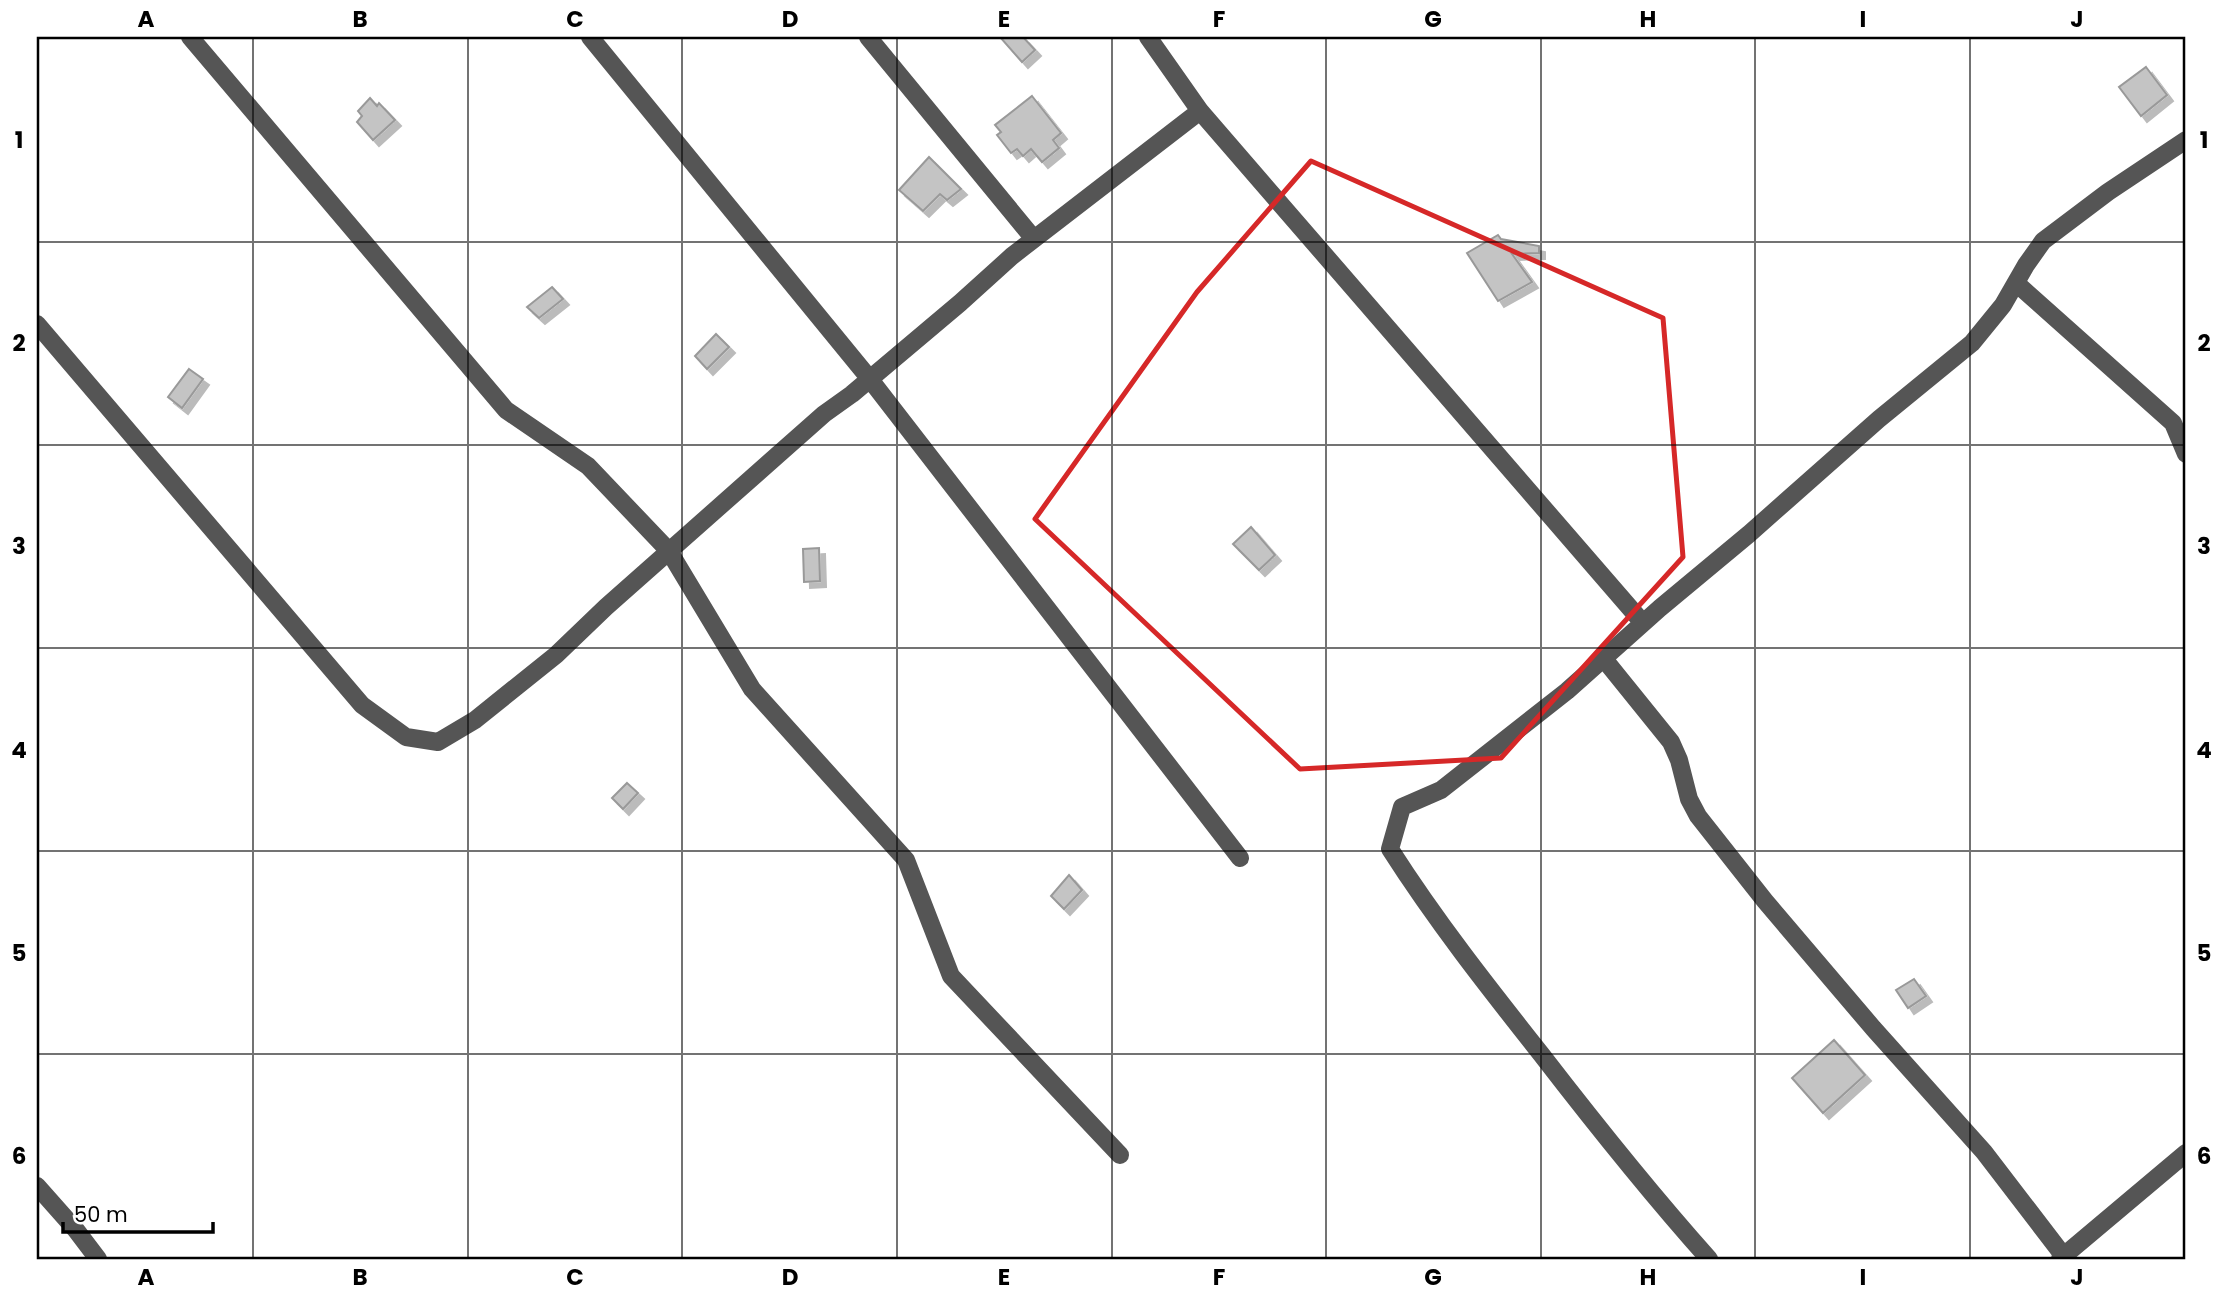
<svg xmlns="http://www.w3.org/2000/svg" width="2223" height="1296" viewBox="0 0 2223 1296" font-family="Poppins,sans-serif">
<defs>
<filter id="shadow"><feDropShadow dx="6" dy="6" stdDeviation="0" flood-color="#0004"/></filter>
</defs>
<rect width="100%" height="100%" fill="#fff"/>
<path fill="#c4c4c4" stroke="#999" stroke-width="2" filter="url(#shadow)" d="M1000,37H1023L1035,50L1022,62Z
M2146,67L2167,95L2141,116L2119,87Z
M1032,96L1061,133L1053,140L1059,148L1042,162L1031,149L1023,156L1017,149L1011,153L997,135L1001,132L995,125Z
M370,98L377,106L379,103L395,120L373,140L357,122L362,116L358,111Z
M929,157L961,189L947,200L940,194L923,211L899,190Z
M1498,235L1501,239L1539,246V253L1512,254L1532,282L1498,301L1467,253Z
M552,287L563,299L539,318L527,307Z
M716,334L729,347L707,369L695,356Z
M189,369L203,379L182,408L168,397Z
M1251,527L1275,555L1259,570L1233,544Z
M819,548L820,581L804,582L803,549Z
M627,783L638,793L623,809L612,798Z
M1069,875L1082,890L1064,909L1051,896Z
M1914,979L1926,996L1908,1008L1896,990Z
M1834,1040L1865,1075L1823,1113L1792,1078Z"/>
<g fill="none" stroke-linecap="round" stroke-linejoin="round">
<path stroke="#555" stroke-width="18" d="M190,37L506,410L588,466L669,551L752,689L906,860L951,976L1120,1155
M590,37L869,378L1240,858
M868,37L1034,239
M1148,37L1200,111L1643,623
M2016,283L2173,423L2186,454
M37,324L362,705L406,737L438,742L475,720L556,655L606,607L824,414L852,394L960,303L1012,256L1200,111
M1604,659L1671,742L1679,760L1689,799L1698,816L1765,901L1873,1028L1984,1152L2066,1259
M37,1186L76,1230L98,1259
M1709,1259C1650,1193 1595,1124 1541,1054C1488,987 1436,921 1390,849L1402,807L1441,790L1567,691L1660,608L1749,534L1879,419L1972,343L2003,305L2026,265L2043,241L2108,192L2186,140
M2060,1259L2186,1153"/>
</g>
<path fill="none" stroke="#d62828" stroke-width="5" stroke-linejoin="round" d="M1311,161L1663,318L1683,557L1501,758L1300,769L1035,519L1197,292Z"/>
<path fill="none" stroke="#000" stroke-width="2" stroke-opacity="0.55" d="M253,37V1259M468,37V1259M682,37V1259M897,37V1259M1112,37V1259M1326,37V1259M1541,37V1259M1755,37V1259M1970,37V1259M37,242H2186M37,445H2186M37,648H2186M37,851H2186M37,1054H2186"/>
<rect width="2223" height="1296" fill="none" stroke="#ffffff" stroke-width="77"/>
<path d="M63 1222v10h150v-10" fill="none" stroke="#000000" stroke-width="3.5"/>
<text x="74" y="1222" font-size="21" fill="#000000" stroke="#ffffff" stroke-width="5" paint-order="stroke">50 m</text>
<rect x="38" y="38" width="2146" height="1220" fill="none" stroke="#000" stroke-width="2.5"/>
<g font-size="23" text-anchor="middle" font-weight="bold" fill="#000">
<text x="146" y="27">A</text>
<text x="360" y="27">B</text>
<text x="575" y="27">C</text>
<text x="790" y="27">D</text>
<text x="1004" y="27">E</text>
<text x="1219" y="27">F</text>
<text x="1433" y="27">G</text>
<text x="1648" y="27">H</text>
<text x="1863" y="27">I</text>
<text x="2077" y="27">J</text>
<text x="19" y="148">1</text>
<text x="2204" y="148">1</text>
<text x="19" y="351">2</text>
<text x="2204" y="351">2</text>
<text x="19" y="554">3</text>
<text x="2204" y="554">3</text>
<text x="19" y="758">4</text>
<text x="2204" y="758">4</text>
<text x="19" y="961">5</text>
<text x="2204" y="961">5</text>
<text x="19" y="1164">6</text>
<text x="2204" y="1164">6</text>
<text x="146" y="1285">A</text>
<text x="360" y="1285">B</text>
<text x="575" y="1285">C</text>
<text x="790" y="1285">D</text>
<text x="1004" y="1285">E</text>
<text x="1219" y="1285">F</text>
<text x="1433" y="1285">G</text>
<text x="1648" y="1285">H</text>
<text x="1863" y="1285">I</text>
<text x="2077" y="1285">J</text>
</g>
</svg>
